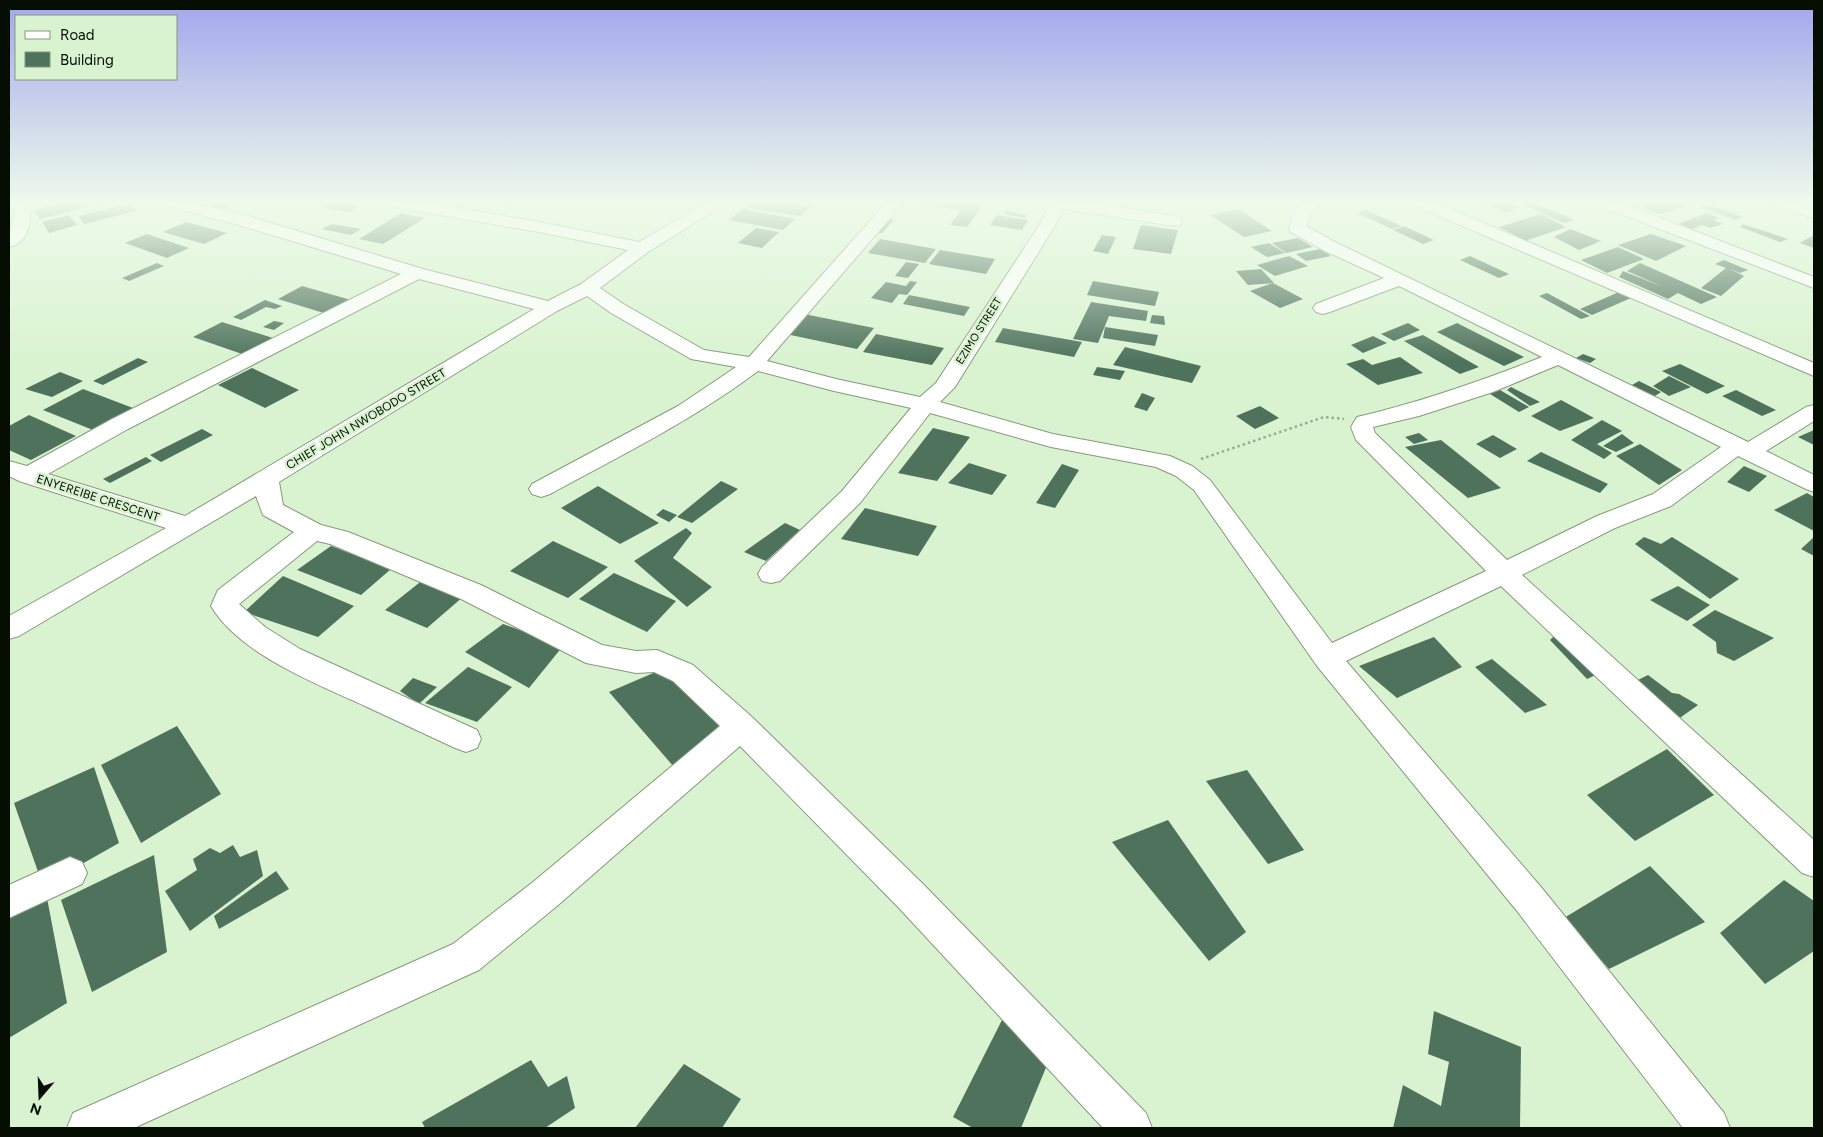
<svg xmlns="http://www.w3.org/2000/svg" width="1823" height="1137" viewBox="0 0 1823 1137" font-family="Figtree,sans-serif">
<rect width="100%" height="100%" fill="#d9f3d0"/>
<path fill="#4e725c" d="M65,202H102V203L40,219L34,210Z
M204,202H237L220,211L197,206Z
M330,202H341L361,206L350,212L321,208Z
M755,202H788L811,206L800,216L749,208Z
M915,202H985L967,227L950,225L961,211Z
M1480,202H1510L1521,207L1506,213Z
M1516,202H1536L1535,203L1574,220L1564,223Z
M1645,202H1683L1691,205L1660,214L1638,205Z
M131,203L136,211L84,224L79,216Z
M1707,204L1743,217L1736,220L1700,207Z
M742,209L795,219L783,230L729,220Z
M1238,209L1272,231L1244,237L1210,215Z
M1366,210L1401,226L1392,229L1357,213Z
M1006,211L1027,215L1025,218L1004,214Z
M401,213L425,218L383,244L359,239Z
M1707,213L1719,218L1713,220L1723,224L1710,228L1702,225L1692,229L1678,224Z
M1541,214L1566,227L1525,241L1499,227Z
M69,215L77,225L49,233L42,222Z
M997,215L1028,220L1022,230L990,225Z
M884,218L894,220L882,233L871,232Z
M186,222L227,233L204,244L163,232Z
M332,224L361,229L351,235L321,229Z
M1743,224L1788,239L1780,242L1740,227Z
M1141,225L1178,230L1171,254L1133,249Z
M1404,226L1434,240L1423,244L1393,230Z
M756,228L779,232L762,248L738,243Z
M1570,229L1601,241L1579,250L1554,237Z
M147,234L189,248L167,258L125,243Z
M1651,234L1686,246L1656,261L1618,245Z
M1102,235L1116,237L1108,254L1093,251Z
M1814,235V248L1800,243Z
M1298,238L1313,247L1286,253L1272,243Z
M880,239L936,249L925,263L868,253Z
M1269,243L1285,253L1267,257L1251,247Z
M1618,247L1644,259L1607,273L1581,260Z
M1320,249L1331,256L1306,261L1296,254Z
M940,250L995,259L986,274L929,264Z
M1289,256L1308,266L1275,276L1257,265Z
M1470,256L1509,274L1499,278L1460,260Z
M1724,260L1748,270L1740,273L1730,269L1744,276L1721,296L1701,288L1726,268L1715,264Z
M906,262L919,264L908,278L895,276Z
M157,263L164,266L129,281L122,278Z
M1640,263L1717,297L1701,304L1678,293L1668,299L1619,277L1623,271L1663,287L1627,271Z
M1261,269L1274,283L1248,285L1236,271Z
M910,281L917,282L907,295L899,294L892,303L871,298L886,282L906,286Z
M1093,281L1159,292L1155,306L1087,295Z
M1273,283L1303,299L1280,308L1250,291Z
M302,286L351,300L327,314L278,299Z
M1619,292L1631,298L1592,315L1580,309Z
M1547,293L1590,316L1581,319L1539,296Z
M909,295L970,307L964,316L903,304Z
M265,300L282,306L275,309L266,307L241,320L233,317Z
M1091,302L1148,311L1146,321L1109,316L1098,343L1073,339Z
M799,313L874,328L857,349L781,333Z
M1152,315L1164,316L1165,325L1150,323Z
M274,321L284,323L274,330L263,327Z
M222,322L273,338L245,355L193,337Z
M1408,323L1420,330L1394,341L1381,334Z
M1457,323L1524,357L1504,366L1437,332Z
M1105,327L1158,335L1155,346L1103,338Z
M1003,328L1082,342L1074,357L995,342Z
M876,334L944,348L932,365L863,352Z
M1423,335L1479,367L1460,374L1404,341Z
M1373,336L1387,343L1363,353L1351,345Z
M1125,347L1201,366L1192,383L1113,365Z
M1583,354L1596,359L1590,363L1576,358Z
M1400,357L1423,373L1378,385L1346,364L1363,359L1372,365Z
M138,358L148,362L103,385L93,381Z
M1680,364L1725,386L1707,394L1662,371Z
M1097,367L1125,371L1120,380L1093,375Z
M252,368L299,390L265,408L218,385Z
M60,372L83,381L52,397L25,389Z
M1669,376L1691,387L1669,396L1653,386Z
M1639,381L1661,392L1655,396L1632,385Z
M1511,387L1540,402L1530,406L1507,390Z
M83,389L133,408L93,430L43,410Z
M1500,390L1529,407L1519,412L1490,394Z
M1736,390L1776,410L1762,416L1722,396Z
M1142,393L1155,398L1147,411L1134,407Z
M1561,400L1594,418L1560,431L1531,416Z
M1260,406L1279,418L1255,429L1236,416Z
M29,415L76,436L31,460L9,450V426Z
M1602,420L1622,431L1597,444L1612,453L1604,459L1571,440Z
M933,428L970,437L937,481L898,473Z
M202,429L213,435L161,462L150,455Z
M1814,430V445L1798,437Z
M1419,433L1428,440L1414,444L1405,437Z
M1622,434L1634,443L1616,452L1603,446Z
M1493,435L1517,449L1500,458L1476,444Z
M1441,440L1501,488L1468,498L1405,447Z
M1640,444L1682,470L1659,485L1616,456Z
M1541,452L1608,484L1600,493L1527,461Z
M146,457L152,461L110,483L103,479Z
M969,463L1007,475L992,495L948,483Z
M1062,464L1079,470L1055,508L1036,503Z
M1744,466L1767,476L1749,492L1727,482Z
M721,481L738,489L692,523L677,517Z
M598,486L659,523L620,544L561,508Z
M1807,493L1814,497V531L1774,510Z
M865,508L937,526L918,556L841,539Z
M663,509L677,515L669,522L656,515Z
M785,523L800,530L766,561L744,552Z
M686,528L692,533L673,558L712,587L687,607L634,561Z
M1644,537L1661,544L1672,537L1739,579L1710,599L1635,544Z
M1814,537V556L1801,549Z
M553,541L608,567L568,598L510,571Z
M331,546L391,569L361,595L297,570Z
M614,573L676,601L647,632L579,599Z
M283,576L354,606L318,637L244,612Z
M424,579L464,596L427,628L385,610Z
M1678,586L1710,605L1687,621L1650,600Z
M1715,610L1774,638L1734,661L1717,653L1716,642L1692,625Z
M503,624L563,646L529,688L465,652Z
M1557,633L1600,673L1587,679L1550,640Z
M1434,637L1462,667L1397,698L1359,666Z
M1492,659L1547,705L1525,713L1475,667Z
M468,667L512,687L477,722L425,703Z
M665,668L731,726L674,767L609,692Z
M1648,675L1672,693L1679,694L1698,705L1677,720L1638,680Z
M413,678L437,687L419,704L400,691Z
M177,726L221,794L141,843L101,765Z
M1667,749L1714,795L1635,841L1587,795Z
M94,767L119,843L43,886L14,803Z
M1247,770L1304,850L1268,864L1206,781Z
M1168,820L1246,932L1209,961L1112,842Z
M233,845L240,857L257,850L263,876L190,931L165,891L197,870L193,859L210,848L220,853Z
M154,855L167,952L92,992L61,900Z
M1650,866L1705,922L1609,969L1564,918Z
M276,871L289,889L219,929L214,916Z
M1784,880L1814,901V951L1765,984L1720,933Z
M47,898L67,1003L9,1038V914Z
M1434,1011L1521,1047L1520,1128H1393L1403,1085L1441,1106L1449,1062L1428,1054Z
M1002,1020L1052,1053L1021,1128H973L953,1117Z
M531,1060L548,1087L567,1076L575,1108L545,1128H425L422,1122Z
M684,1064L741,1099L722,1128H635Z"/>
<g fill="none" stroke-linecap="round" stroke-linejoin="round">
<defs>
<path id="minor" d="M15,202H31C30,221 31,242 9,247C8,233 14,218 15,202Z
M160,202H189L251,217L423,269L548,301L581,284L628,250L539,232L393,207L387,205L385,202H424L539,222L639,242L708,202H728L648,252L600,288L625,305L704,350L749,357L887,202H904L767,361L836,379L920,397L936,383L1040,224L1051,202H1086L1180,217L1182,221L1180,225L1174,226L1064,209L1056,224L955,387L940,402L1053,434L1170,456L1192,466L1210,480L1332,643L1486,571L1356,440L1351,427L1357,417C1421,402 1481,381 1542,357L1399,286L1330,312L1323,314L1316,312L1313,308L1316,304L1384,278L1323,250L1291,232L1289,228L1295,211L1303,202H1321L1311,213L1306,226L1335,242L1748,442L1806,407L1814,405V421L1766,451L1814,475V492L1806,489L1738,456L1671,506L1615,528L1522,575L1814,840V877L1802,873L1501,586L1346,661L1541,887L1724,1113L1730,1128H1683L1517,911L1317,666L1194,490L1176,476L1156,467L1051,447L930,413L860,503L780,581L771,583L762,581L758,574L762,567L842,491L911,408L834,391L758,371C693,420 620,456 550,494L541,497L532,494L529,489L532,484L678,406L736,367L691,359L611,313L587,296L557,311L279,482L283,505L321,525L348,532L481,585L602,645L636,651L657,650L693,665L752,717L924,885L1146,1113L1152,1128H1103L899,908L740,746L557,906L479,970L134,1128H67L73,1113L453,944L533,882L720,726L673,681L654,672L636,673L586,663L461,599L330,544L317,541L239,604L265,627L300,649L477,730L481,739L477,748L466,752L455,748C425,734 395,720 365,706C317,684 239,654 211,606L218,590L294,532L263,515L256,496L19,636L9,639V616L166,528L19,481L9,476V461L27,466L112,419L401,274L239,225L162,205ZM419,279L534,309L185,516L48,474L128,429ZM1558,365L1721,447L1653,494L1597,516L1507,560L1375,433L1373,427L1419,416L1493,392Z
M1411,202H1434L1814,363V376L1413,205Z
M1595,202H1619L1814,277V288L1597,205Z
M1773,202H1798L1814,208V218L1775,205Z
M70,857L82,862L87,873L82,884L9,918V885Z"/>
</defs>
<use href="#minor" stroke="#849b7b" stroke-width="2"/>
<path stroke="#98ac91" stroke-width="2.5" stroke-dasharray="2.5 3" stroke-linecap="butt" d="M1201,459L1324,417L1344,419"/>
<use href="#minor" fill="#fff" fill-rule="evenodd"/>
</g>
<linearGradient id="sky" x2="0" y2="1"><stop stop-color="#a2a6ed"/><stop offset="0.56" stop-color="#eefaea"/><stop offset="1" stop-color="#eefaea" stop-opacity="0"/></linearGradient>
<rect width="1823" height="362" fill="url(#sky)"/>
<g text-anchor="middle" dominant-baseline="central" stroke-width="5" stroke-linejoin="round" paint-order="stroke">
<g font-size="11" fill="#060e04" stroke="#d9f3d0">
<text transform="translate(979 331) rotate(-58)">EZIMO STREET</text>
</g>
<g font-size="12" fill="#060e04" stroke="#d9f3d0">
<text transform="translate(366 419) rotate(-31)">CHIEF JOHN NWOBODO STREET</text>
<text transform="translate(98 498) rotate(18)">ENYEREIBE CRESCENT</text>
</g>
</g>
<rect width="1823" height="1137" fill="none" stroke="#060e04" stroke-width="20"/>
<rect x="15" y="15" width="162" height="65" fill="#d9f3d0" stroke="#85977e"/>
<rect x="25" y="31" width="25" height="8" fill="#ffffff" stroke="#85977e"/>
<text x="60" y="40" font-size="15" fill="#060e04">Road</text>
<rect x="25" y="52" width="25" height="15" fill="#4e725c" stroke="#85977e"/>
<text x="60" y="65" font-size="15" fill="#060e04">Building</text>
<g transform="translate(40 1097) rotate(199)" stroke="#d9f3d0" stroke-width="4" paint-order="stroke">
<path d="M0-4L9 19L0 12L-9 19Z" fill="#060e04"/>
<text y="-8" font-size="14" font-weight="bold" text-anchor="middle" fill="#060e04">N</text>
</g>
</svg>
